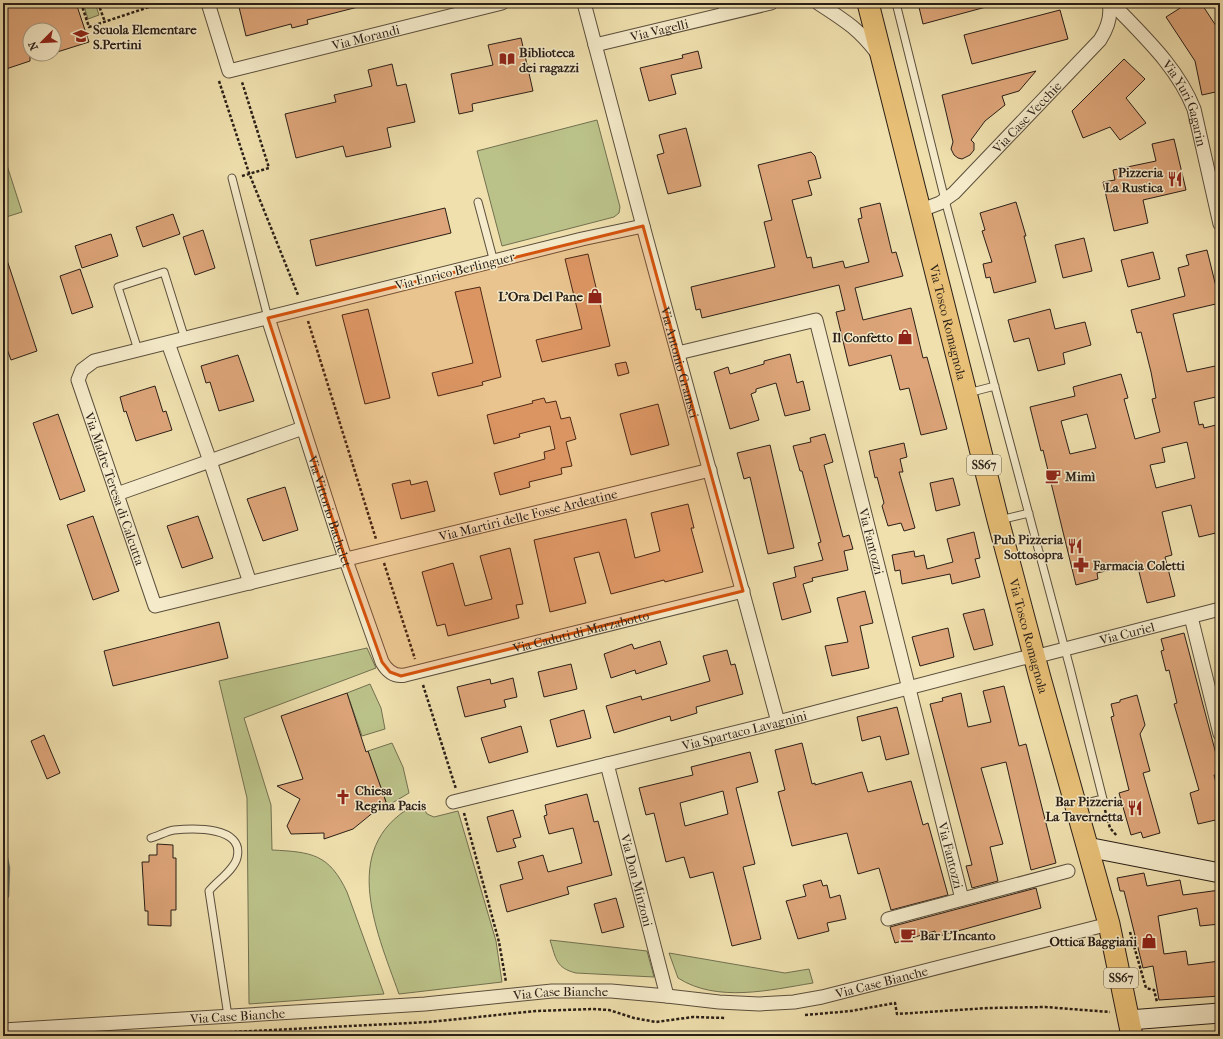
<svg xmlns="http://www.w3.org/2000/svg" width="1223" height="1039" viewBox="0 0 1223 1039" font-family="'IM FELL French Canon',serif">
<rect width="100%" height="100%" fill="#efe0ae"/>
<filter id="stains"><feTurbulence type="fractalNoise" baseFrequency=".005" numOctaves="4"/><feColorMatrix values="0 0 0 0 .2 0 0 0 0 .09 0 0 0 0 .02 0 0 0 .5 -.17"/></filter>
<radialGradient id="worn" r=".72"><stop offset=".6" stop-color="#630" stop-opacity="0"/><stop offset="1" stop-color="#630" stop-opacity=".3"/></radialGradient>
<path fill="#bbc289" stroke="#727050" d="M83,3H95L99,15L88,19Z
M597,120L620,207L619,213L614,217L502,246L477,151Z
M3,153L22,212L3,218Z
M367,648L376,668L244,718L271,805L272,850C312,852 329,854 347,892L384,994L249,1004L247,798L219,681Z
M370,684L381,708L385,729L362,736L347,693Z
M392,743L403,767L409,793L382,809L381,806L386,802L368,751Z
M420,802L427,814L434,817L458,811L496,941L502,982L399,994C375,927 337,843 420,802Z
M550,940L647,951L654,977L576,973C556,968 556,959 550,940Z
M669,953L785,973L809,969L813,983C770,990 717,1003 678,978Z"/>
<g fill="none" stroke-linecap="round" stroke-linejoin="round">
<path stroke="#6d7e70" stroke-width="4.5" d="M3,844L8,868L7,896"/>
</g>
<path fill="#dda579" stroke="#2a1f17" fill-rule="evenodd" d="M3,3H76L89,42L54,53V30H30V61L3,70Z
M238,3H357L358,7L307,20L308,24L292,28L291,24L246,36Z
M918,3H985L986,7L923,24Z
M1188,3H1201L1220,32V91L1202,95L1195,61L1166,17Z
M1060,10L1068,39L972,64L964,35Z
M521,38L533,91L472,104L473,111L459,114L451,74L493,65L488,45Z
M698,51L702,68L671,75L676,94L649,101L640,68L683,58L682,55Z
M1124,59L1145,79L1126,98L1146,123L1120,140L1110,127L1083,138L1072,111Z
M392,64L397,86L406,84L415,122L387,128L391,147L346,157L343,146L296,158L285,114L336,102L334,95L372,86L368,70Z
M1036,71L1019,91L1002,96L1005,105L985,121L971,140L974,143V150L970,155L962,159L958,158L954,155L951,149L953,142L942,95Z
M686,128L701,186L668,194L657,155L664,153L659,135Z
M1174,139L1186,190L1143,200L1148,223L1114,231L1103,182L1115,180L1113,170L1156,161L1152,144Z
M811,152L815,156L821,178L808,181L812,195L792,200L807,258L811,257L813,268L843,261L845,268L869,262L858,219L862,218L860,208L880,203L892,253L896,252L903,276L855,288L863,320L911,308L923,358L927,357L947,429L921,435L909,388L900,390L891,355L849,366L836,312L845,310L839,285L702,318L700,309L696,310L691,287L775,267L764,222L772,220L758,165Z
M1016,202L1026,236H1024L1036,282L994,293L990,277L986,278L983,264L992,262L982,231L985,230L980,213Z
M445,208L451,233L316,266L310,240Z
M173,214L180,234L143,247L136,227Z
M203,230L215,268L195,275L183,237Z
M111,234L118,256L82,268L75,246Z
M1084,238L1092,271L1063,278L1055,245Z
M1207,250L1220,303L1173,314L1187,372L1220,365V396L1194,402L1199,425L1203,424L1204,428L1220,424V532L1199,537L1191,505L1162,512L1172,555L1165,557L1175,596L1147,603L1137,564L1097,573L1098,579L1076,585L1043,450L1041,451L1030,407L1075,396L1073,387L1121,374L1128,398L1124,399L1135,439L1160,432L1152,399L1156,398L1151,372L1141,332L1137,333L1131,310L1185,296L1178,268L1189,265L1186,255ZM1087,414L1096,448L1070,454L1061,421ZM1187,442L1195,478L1156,488L1150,465L1165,462L1162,448Z
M1153,252L1160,279L1128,287L1121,260Z
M3,254H5L37,351L11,360L3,338Z
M588,254L610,346L542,362L536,340L582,329L565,259Z
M80,269L93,307L72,314L60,276Z
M480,287L501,377L482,382L483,385L438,396L432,373L473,363L455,292Z
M368,309L390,398L365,404L342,315Z
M1050,309L1055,329L1085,322L1091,345L1063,353L1065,364L1038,371L1029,338L1014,342L1008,320Z
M790,354L797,383L803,381L810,410L785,416L776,383L756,389V392L751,394L759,420L730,429L714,372L728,367L730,374L764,364V361Z
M238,355L254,401L219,411L210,382L206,383L201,366Z
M626,362L629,373L618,376L615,364Z
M155,386L163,412L166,411L172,430L136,441L126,411L124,412L120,397Z
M544,398L546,403L556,401L561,419L570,417L576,439L566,442L572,466L561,468L562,474L529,482L530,487L500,495L494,473L545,459L544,452L555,449L550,426L519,434L520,437L494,444L487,415L533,403L532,401Z
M658,404L669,445L631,455L620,414Z
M58,414L85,491L60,500L33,423Z
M825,434L833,462L824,465L843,537L849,535L853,549L844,551L848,570L812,578L813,581L803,584L811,612L782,620L773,583L796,577L794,567L823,560L818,543L821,542L802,471H800L793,446L811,442L810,438Z
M904,443L907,457L900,459L903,472H899L915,528L904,531L901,523L888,526L882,506L884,503L877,477L875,478L869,451Z
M770,445L794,548L768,554L750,477L744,479L737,453Z
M953,478L960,505L936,511L930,483Z
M410,480L411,485L427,481L435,511L401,519L392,484Z
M285,487L298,530L263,541L247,499Z
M688,504L694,528H691L703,572L665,582L664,580L611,594L599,552L574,558L586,603L550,612L534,540L626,519L635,558L660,551L651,513Z
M93,516L119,591L93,600L67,525Z
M198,516L213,558L182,568L167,526Z
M974,532L980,558L975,559L980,577L952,584L950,574L902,584L900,570L895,571L892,555L914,551L915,557L924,555L927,569L953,562L947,539Z
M510,548L523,604L516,605L519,618L448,636L445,624L437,626L422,572L453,563L465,606L492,599L480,556Z
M865,591L873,623L860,626L869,668L832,676L825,646L848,642L837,598Z
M984,609L993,645L974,650L963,614Z
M219,622L228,658L113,686L104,651Z
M948,628L954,657L920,666L912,637Z
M1184,633L1220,769V773L1214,775L1220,799V819L1198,824L1190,793L1199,790L1174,704L1177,703L1169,670L1166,671L1161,651L1164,650L1161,639Z
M660,641L667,664L636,674L635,670L611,678L604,654L632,644L634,649Z
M727,650L731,665L735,664L743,694L696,707L697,713L671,721L670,716L614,733L606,706L641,696L642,700L710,681L703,656Z
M571,664L577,689L544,697L538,672Z
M513,678L517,697L504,700L506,707L465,717L457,687L490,679L491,684Z
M1004,686L1019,746L1026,744L1056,863L1031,870L1006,762L981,768L1003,844L990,847L998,881L972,888L966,866L972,865L930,704L943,701L942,698L961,693L968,727L991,722L983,691Z
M347,693L366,752L368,751L386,802L353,829L324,839V833L291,834L287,826L300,799L277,786L303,779L281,716Z
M1137,695L1145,725L1140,734L1150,771L1143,773L1160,833L1143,838L1141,832L1131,835L1119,793L1129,790L1111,717L1114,716L1111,704L1120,702V700Z
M897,707L909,754L886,760L880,736L862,741L857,717Z
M584,710L591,738L557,747L550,720Z
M521,726L528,752L489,763L481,738Z
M44,735L60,773L47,779L31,741Z
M802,743L812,784L815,783V785L862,772L868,792L911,781L923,825L928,823L948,895L891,910L879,868L858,874L847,833L792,846L778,792L785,790L775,750Z
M750,752L758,782L736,788L755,864L743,867L761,939L732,946L713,872L690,878L684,857L666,862L654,813L646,815L639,788L693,775L691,767ZM723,791L728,814L685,826L680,803Z
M587,794L594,822L598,821L612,875L567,887L569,894L507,912L500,885L523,879L518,862L543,855L548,872L582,863L573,828L549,834L544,816L547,815L545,805Z
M513,810L521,837L513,839L516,847L497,852L487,817Z
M157,844L173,845V858H176V910H171V926L148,925V911H145L142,862H149V855H157Z
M1144,873L1147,886L1180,880L1183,895L1220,890V924L1200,926L1197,908L1158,916L1164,954L1186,951L1188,965L1220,961V996L1159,1000L1153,966L1143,968L1124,891H1120L1117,878Z
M821,880L823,886L827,885L830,898L840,895L846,919L827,923L829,931L798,939L786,901L806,896L803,885Z
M1036,888L1041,908L936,937L935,931L895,943L890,927Z
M616,898L624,927L602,933L594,904Z"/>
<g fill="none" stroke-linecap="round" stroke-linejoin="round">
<defs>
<path id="lane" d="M721,3L724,14
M896,3L945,200L1070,668L1103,799L1078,805
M232,178L268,318
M478,202L494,262
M138,350L118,287L164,272L185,339
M968,393L995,386
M1000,520L1029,513
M151,838C158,836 167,831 174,830C193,828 245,826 237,858C234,870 217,881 209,891L228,1016"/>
<g id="street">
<path id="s1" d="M208,3L229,71L502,3"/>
<path id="s2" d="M584,3L643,226L778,722"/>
<path d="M818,3C844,20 858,28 877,53"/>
<path id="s3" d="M1112,3C1143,36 1177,66 1194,109L1220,224"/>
<path id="s4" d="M595,45L771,3"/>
<path id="s5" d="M919,211L940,203L954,193L1100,40C1107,29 1112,17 1109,3"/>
<path id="s6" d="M643,226L582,239L94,361L82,370L78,380L155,606L710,470"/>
<path id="s7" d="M268,318L343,552L382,662C387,671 394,677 405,675L743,591"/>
<path d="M168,343L210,461L250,583"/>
<path id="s8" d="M678,353L816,320L962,899"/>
<path d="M117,494L303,428"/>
<path d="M1191,617L1220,734"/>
<path id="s9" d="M607,764L667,996"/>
<path id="s10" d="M453,802L778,722L1023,658L1034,657L1220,609"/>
<path d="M888,919L1068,871"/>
<path id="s11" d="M3,1030L425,1004L552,991H611L667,996L719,1002L759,1004L794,1002L822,997L1109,924"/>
</g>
<path id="secondary" d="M1087,847L1220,873
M1129,1020L1220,1013"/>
<g id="primary">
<path id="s12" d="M868,3L998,520L1040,678L1109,924L1132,1036"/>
</g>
</defs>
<use href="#lane" stroke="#5b4f3d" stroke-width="9"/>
<use href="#street" stroke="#5b4f3d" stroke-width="15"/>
<use href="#secondary" stroke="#2a1f17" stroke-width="21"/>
<use href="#primary" stroke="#2a1f17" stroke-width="23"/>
<path stroke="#2a1f17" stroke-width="2.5" stroke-dasharray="3 2" stroke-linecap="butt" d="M81,3L89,27L161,3
M98,3L105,22
M219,81L249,173L298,295
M242,176L269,168L242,82
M308,321L376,539
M384,563L415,659
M423,685L456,789
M1105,810L1110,828L1117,836
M464,813L499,942L506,982
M1130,932L1146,988L1154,990L1157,1002
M805,1015L851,1011L895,1003L897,1014L988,1008L1045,1007L1110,1012
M194,1034L429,1022L536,1011L592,1009L609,1010L634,1018L656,1022L693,1017L726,1018"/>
<use href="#lane" stroke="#f5ebca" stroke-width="7"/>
<use href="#street" stroke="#f5ebca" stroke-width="13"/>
<use href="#secondary" stroke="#f5ebca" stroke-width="19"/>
<use href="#primary" stroke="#e8c077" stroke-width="21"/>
</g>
<path fill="#d5530d" fill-opacity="0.2" stroke="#d5530d" stroke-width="3" stroke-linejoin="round" d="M643,226L743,591L401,676L390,672L382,662L348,567L268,318Z"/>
<defs>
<symbol id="school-bare" viewBox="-9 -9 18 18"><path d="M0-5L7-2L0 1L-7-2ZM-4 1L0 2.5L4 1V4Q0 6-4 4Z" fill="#8f2418" stroke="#f5ebca" stroke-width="2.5" paint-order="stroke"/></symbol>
<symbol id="library-bare" viewBox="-9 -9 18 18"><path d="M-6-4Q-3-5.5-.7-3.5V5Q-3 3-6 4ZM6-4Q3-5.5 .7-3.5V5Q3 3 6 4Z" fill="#8f2418" stroke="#f5ebca" stroke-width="2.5" paint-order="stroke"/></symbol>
<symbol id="restaurant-bare" viewBox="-9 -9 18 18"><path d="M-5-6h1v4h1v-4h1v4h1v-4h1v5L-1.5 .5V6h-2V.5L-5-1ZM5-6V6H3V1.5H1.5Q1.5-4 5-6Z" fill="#8f2418" stroke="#f5ebca" stroke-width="2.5" paint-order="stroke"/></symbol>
<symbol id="shop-bare" viewBox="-9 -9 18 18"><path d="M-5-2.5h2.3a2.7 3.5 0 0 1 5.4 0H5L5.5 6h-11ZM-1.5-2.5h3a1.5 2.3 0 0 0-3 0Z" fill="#8f2418" stroke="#f5ebca" stroke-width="2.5" paint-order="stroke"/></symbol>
<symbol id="cafe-bare" viewBox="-9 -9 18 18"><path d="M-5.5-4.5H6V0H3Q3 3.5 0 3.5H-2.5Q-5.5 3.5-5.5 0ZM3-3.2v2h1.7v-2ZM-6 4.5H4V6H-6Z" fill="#8f2418" stroke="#f5ebca" stroke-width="2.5" paint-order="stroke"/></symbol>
<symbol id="pharmacy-bare" viewBox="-9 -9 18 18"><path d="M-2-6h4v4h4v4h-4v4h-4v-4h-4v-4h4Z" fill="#8f2418" stroke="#f5ebca" stroke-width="2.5" paint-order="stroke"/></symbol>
<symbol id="church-bare" viewBox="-9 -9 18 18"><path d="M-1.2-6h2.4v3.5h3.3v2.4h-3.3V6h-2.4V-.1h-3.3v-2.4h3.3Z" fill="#8f2418" stroke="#f5ebca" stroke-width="2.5" paint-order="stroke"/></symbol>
</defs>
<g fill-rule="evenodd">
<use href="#school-bare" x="70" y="25" width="22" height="22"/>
<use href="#library-bare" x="496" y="48" width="22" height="22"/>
<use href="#restaurant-bare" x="1164" y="168" width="22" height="22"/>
<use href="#shop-bare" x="584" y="285" width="22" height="22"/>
<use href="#shop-bare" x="894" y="326" width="22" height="22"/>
<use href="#cafe-bare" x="1042" y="465" width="22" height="22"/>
<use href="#restaurant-bare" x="1064" y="535" width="22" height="22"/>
<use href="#pharmacy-bare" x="1070" y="554" width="22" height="22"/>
<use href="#church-bare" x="332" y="786" width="22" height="22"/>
<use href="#restaurant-bare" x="1124" y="797" width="22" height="22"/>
<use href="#cafe-bare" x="897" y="924" width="22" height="22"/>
<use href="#shop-bare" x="1138" y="930" width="22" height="22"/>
</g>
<g text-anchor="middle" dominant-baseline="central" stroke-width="3" stroke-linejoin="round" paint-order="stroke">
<g fill="#f5ebca" stroke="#675c4d" stroke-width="1">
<rect x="967" y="455" width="34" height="20" rx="3"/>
<rect x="1104" y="968" width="34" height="20" rx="3"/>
</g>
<g font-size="12" font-weight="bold" fill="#2a1f17">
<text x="984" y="465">SS67</text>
<text x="1121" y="978">SS67</text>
</g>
<g font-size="13" font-weight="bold" fill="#2a1f17" stroke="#f5ebca" text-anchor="start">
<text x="93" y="29">Scuola Elementare<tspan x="93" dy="15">S.Pertini</tspan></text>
<text x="519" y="52">Biblioteca<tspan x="519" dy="15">dei ragazzi</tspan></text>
<text x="1163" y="172" text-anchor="end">Pizzeria<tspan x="1163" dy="15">La Rustica</tspan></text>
<text x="583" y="296" text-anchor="end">L'Ora Del Pane</text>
<text x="893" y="337" text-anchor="end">Il Confetto</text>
<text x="1065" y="476">Mimì</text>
<text x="1063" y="539" text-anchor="end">Pub Pizzeria<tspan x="1063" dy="15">Sottosopra</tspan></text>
<text x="1093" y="565">Farmacia Coletti</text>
<text x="355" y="790">Chiesa<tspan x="355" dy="15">Regina Pacis</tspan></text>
<text x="1123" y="801" text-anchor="end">Bar Pizzeria<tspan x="1123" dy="15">La Tavernetta</tspan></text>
<text x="920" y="935">Bar L'Incanto</text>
<text x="1137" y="941" text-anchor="end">Ottica Baggiani</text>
</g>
<g font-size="13" fill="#2a1f17" stroke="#f5ebca">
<text stroke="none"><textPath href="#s4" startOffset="66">Via Vagelli</textPath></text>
<text stroke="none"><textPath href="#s1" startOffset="212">Via Morandi</textPath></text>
<text stroke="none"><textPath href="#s3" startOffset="126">Via Yuri Gagarin</textPath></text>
<text stroke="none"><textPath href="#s5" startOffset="145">Via Case Vecchie</textPath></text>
<text transform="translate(455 271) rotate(-14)">Via Enrico Berlinguer</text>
<text stroke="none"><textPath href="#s12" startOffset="329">Via Tosco Romagnola</textPath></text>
<text stroke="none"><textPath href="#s2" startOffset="372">Via Antonio Gramsci</textPath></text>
<text stroke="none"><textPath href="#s6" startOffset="706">Via Madre Teresa di Calcutta</textPath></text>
<text stroke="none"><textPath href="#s7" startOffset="203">Via Vittorio Bachelet</textPath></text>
<text stroke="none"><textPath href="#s6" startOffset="1214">Via Martiri delle Fosse Ardeatine</textPath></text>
<text stroke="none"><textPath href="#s8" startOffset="370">Via Fantozzi</textPath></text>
<text stroke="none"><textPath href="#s7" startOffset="572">Via Caduti di Marzabotto</textPath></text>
<text stroke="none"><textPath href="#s10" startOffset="695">Via Curiel</textPath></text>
<text stroke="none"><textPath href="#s12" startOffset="653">Via Tosco Romagnola</textPath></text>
<text stroke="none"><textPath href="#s10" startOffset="300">Via Spartaco Lavagnini</textPath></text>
<text stroke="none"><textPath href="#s8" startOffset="694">Via Fantozzi</textPath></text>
<text stroke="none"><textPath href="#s9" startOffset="120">Via Don Minzoni</textPath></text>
<text stroke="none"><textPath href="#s11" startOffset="883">Via Case Bianche</textPath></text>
<text stroke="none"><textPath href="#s11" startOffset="559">Via Case Bianche</textPath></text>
<text stroke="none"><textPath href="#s11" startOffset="235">Via Case Bianche</textPath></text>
</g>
</g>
<rect width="1223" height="1039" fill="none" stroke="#efe0ae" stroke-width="16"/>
<rect x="4" y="4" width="1215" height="1031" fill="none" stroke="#2a1f17" stroke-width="2"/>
<rect x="8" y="8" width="1207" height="1023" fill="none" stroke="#2a1f17"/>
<g transform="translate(42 42) rotate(246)"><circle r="19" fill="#f5ebca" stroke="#a49982"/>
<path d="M0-3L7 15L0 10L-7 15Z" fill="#8f2418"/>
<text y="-6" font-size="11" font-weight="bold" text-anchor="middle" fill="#2a1f17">N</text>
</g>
<rect width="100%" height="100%" filter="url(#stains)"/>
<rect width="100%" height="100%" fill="url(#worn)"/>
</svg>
